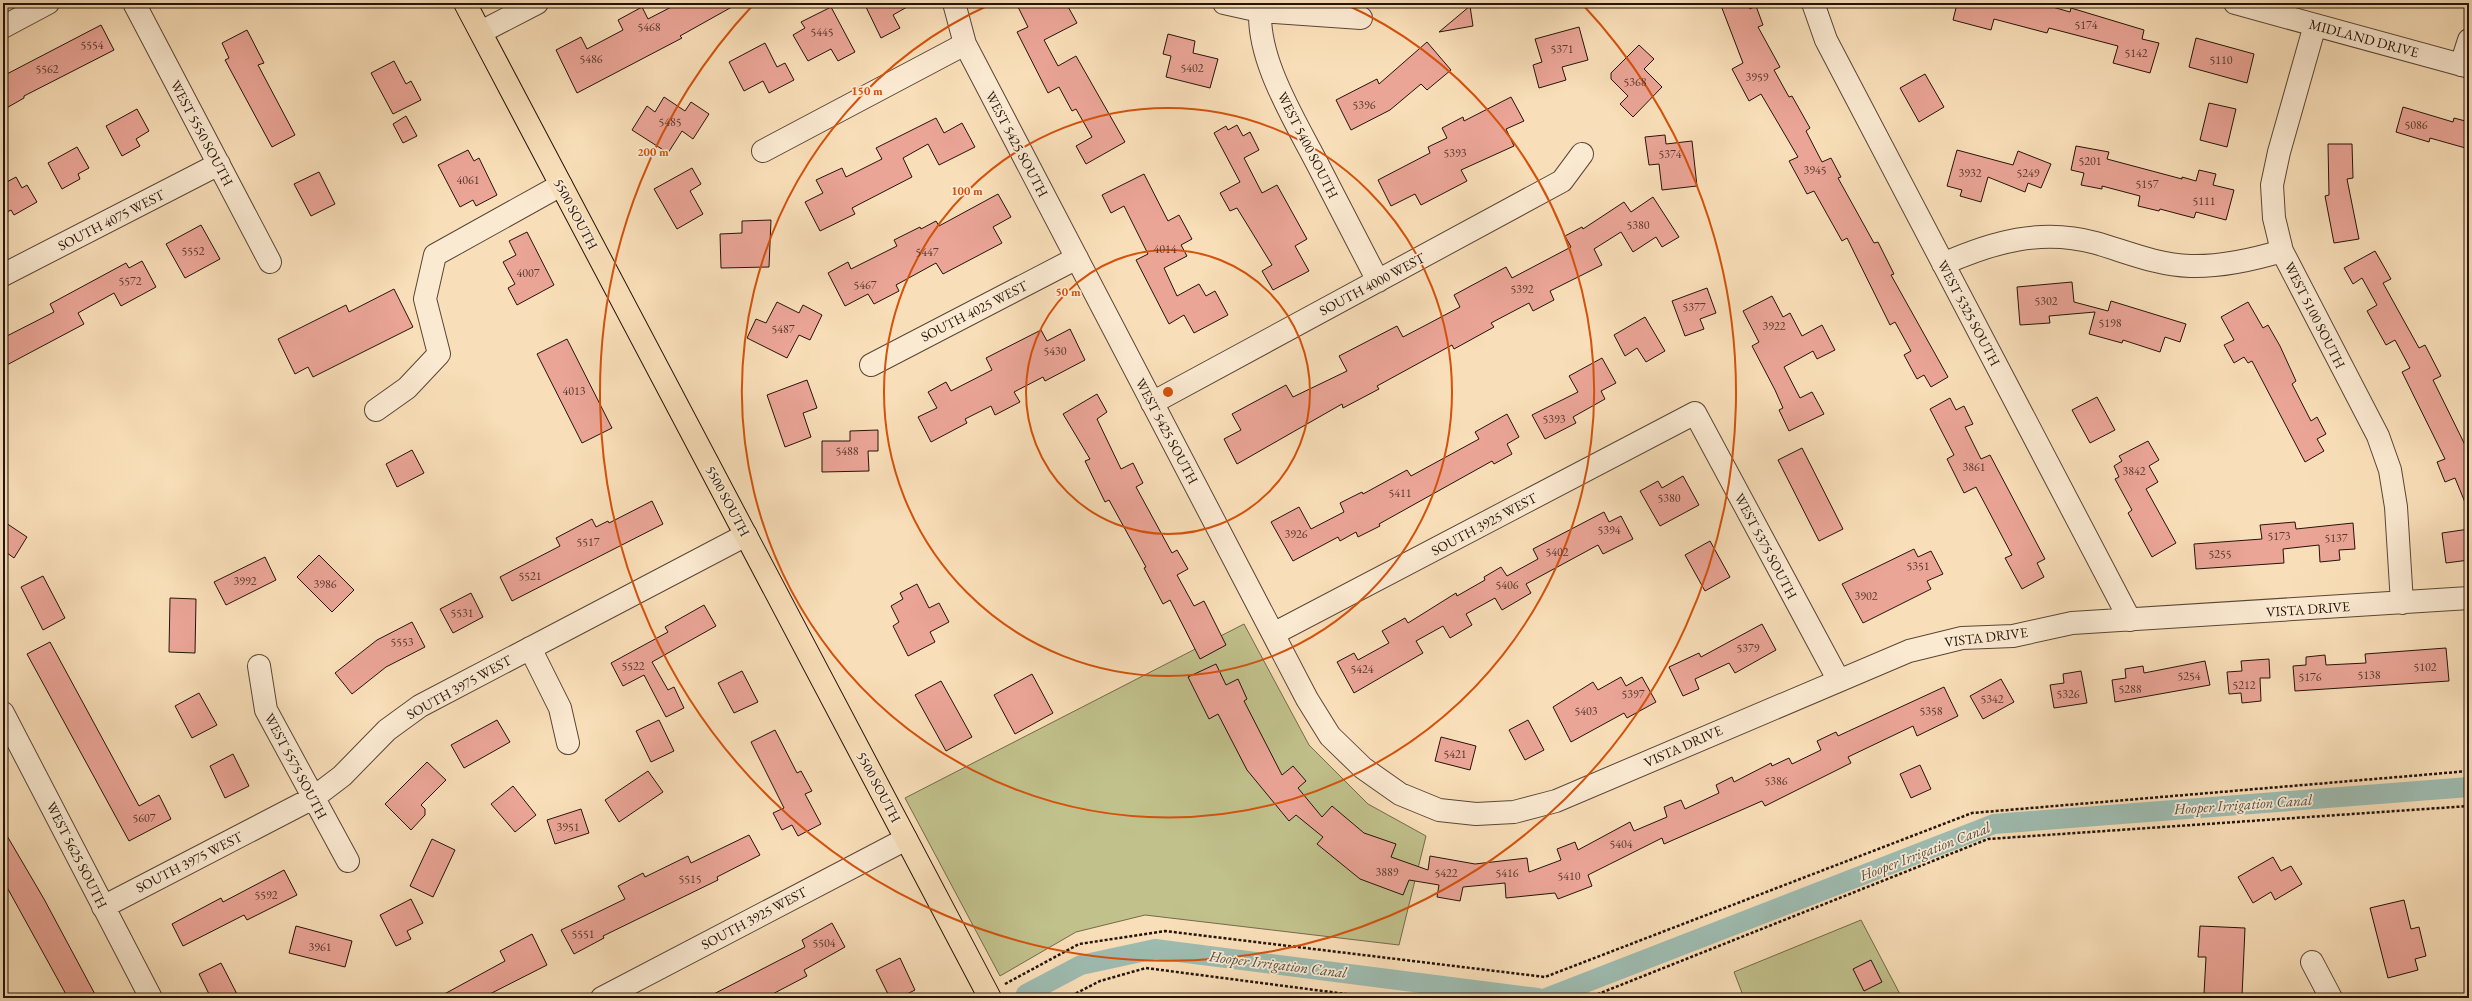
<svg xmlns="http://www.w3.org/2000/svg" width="2472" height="1001" viewBox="0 0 2472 1001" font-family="'EB Garamond',serif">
<rect width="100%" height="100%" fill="#f9dfb9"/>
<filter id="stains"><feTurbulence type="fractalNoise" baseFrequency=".005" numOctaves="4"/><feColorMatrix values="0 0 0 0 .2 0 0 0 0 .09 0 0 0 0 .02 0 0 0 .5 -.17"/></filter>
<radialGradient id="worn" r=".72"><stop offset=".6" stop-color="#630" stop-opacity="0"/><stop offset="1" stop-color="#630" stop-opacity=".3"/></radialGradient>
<path fill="#c1c18c" stroke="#736a4a" d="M1244,624L1309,745L1368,804L1426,836L1399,945L1145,915L1076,932L1000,976L905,798Z
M1861,920L1902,998H1744L1734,972Z"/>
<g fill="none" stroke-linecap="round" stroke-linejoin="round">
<path stroke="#9ebcb1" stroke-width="20" d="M1026,994L1081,965L1155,949L1538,998
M1546,998L1994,824L2469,787"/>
</g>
<path fill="#eba597" stroke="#251309" d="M679,3H739L680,36L682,38L577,93L556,50L581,37L587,49L623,30L618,20L642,7L648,19Z
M864,3H914L893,15L900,28L881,38Z
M1016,3H1066L1077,23L1044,40L1058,66L1076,56L1125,142L1086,164L1076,146L1092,137L1076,109L1072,111L1059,87L1048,93L1017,32L1028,27Z
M1720,3H1748L1750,9L1756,6L1763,25L1758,27L1780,67L1774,70L1789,97L1792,96L1810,128L1806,131L1822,162L1831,158L1841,177L1838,178L1874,243L1878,242L1894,274L1891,275L1948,377L1931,387L1924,375L1917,379L1904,355L1911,351L1895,322L1890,325L1847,238L1842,241L1814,191L1807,194L1789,161L1798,157L1761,94L1749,101L1732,69L1743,63Z
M1955,3H2039L2070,12L2071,8L2144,30L2142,39L2159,43L2150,73L2113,63L2118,46L2049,28L2047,33L1994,19L1991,30L1953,20L1956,8Z
M1470,6L1473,26L1439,32Z
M831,7L855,52L838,61L831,49L808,61L793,35L805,28L801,22Z
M101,25L114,50L24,96V98L3,110V76Z
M1579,27L1588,60L1562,67L1566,80L1539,88L1533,65L1542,62L1535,39Z
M247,30L264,63L258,65L295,135L272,147L225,60L229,58L222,43Z
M1168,34L1195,41L1193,53L1218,59L1210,88L1166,77L1171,56L1163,54Z
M2196,38L2254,54L2247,83L2189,67Z
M1427,42L1451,70L1427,90L1421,84L1390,110L1351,130L1336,100L1377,79L1379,84Z
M765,43L777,67L785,63L794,80L769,93L763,81L744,91L729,62Z
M1639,45L1654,59L1644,69L1662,87L1633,117L1620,104L1628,96L1611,79V73Z
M394,61L406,84L411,81L421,100L393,114L371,73Z
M1925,74L1944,107L1919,122L1900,88Z
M664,97L685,111L691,102L709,114L693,139L682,131L668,153L632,130L647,106L655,112Z
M1511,97L1524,121L1506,129L1514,146L1461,170L1467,181L1421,205L1415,194L1391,206L1378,180L1430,153L1428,147L1447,138L1442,128L1463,117L1464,121Z
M2209,103L2236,109L2227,147L2200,140Z
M2403,107L2453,122L2454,118L2469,122V149L2430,138L2429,142L2396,132Z
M137,109L149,131L136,139L140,146L122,156L106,126Z
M406,116L417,136L403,143L393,124Z
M936,118L944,133L962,123L975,147L939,165L928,144L903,158L912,177L852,208L855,214L820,231L805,202L823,193L816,180L842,168L846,177L882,159L876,148Z
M1237,125L1243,136L1250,132L1259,150L1244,158L1262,193L1277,185L1307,239L1295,246L1309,271L1273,290L1262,271L1272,265L1237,208L1230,211L1220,193L1240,182L1214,133L1226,126L1228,130Z
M1665,135L1666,144L1692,141L1697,186L1662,190L1659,164L1649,165L1645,137Z
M2328,144H2352L2353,178L2347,179L2359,239L2334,243L2325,196L2329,195Z
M2076,146L2109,152L2107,159L2182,179V177L2196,181L2199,170L2216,174L2213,185L2234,190L2226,220L2196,212L2194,218L2160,209L2159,211L2138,206L2140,196L2102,186V189L2081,185L2084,173L2071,170Z
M77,147L89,168L78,174L80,179L62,189L48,163Z
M468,150L474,161L479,158L497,195L476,206L473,200L460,207L438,165Z
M1957,150L2013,165L2018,151L2051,164L2041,188L2028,183L2025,192L1988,177L1981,202L1960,196L1962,190L1947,186Z
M692,168L701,184L690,191L703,214L677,229L654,189Z
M319,172L335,204L311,216L294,184Z
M1144,174L1168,221L1179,215L1192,239L1181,245L1187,256L1164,268L1177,296L1199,284L1206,296L1215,291L1228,315L1194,333L1184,315L1169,324L1136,260L1148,254L1124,206L1111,213L1102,195Z
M16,177L22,188L27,185L37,202L14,215L11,210L3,214V184Z
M998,194L1011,217L993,227L1002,243L943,274L936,263L896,285L899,291L874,304L868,294L845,306L828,273L848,262L851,269L897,246L894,240L920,227L921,229L936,221L939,226Z
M1653,197L1679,237L1662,247L1656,237L1633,252L1621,232L1594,249L1602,265L1550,291L1554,300L1533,311L1529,303L1491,323L1494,327L1454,349L1452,345L1377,386L1379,389L1343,408L1342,404L1237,464L1224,439L1241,430L1232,414L1286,385L1293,397L1347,371L1339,356L1397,326L1403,337L1426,325L1460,307L1454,295L1506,267L1512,278L1571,247L1565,236L1582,227L1583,229L1624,202L1631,212Z
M771,220L769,267L721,268L720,234L742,233V221Z
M201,225L220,259L185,278L166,244Z
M527,232L554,285L517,305L508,288L515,284L503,262L516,255L509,241Z
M2375,251L2391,279L2383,283L2419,348L2425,345L2441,376L2433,380L2469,453V512L2455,478L2445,482L2437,462L2445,459L2402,372L2410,368L2395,340L2386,345L2367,311L2377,305L2362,278L2353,284L2344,268Z
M142,261L156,287L121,306L114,293L78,313L84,324L3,367V338L54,312L50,304L126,263L129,268Z
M2072,282L2074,302L2108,311L2111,301L2186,324L2180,342L2165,337L2160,352L2123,340L2122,343L2089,334L2095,312L2049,316L2050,323L2020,325L2017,287Z
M1707,288L1716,313L1700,319L1704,329L1685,336L1672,301Z
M394,289L413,327L313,377L308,367L295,374L278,339L346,305L349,312Z
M1772,296L1783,317L1790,313L1802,336L1822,325L1835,350L1817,359L1813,351L1784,367L1800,398L1812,392L1824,414L1789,431L1779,410L1783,408L1775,390L1752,346L1759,342L1743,311Z
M777,302L799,313L803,305L822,315L810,340L799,335L787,358L747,338L756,319L766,323Z
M2248,302L2263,328L2268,325L2280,346L2296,381L2292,384L2311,421L2317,417L2326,434L2317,439L2324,451L2305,462L2252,361L2248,363L2244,357L2234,363L2224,345L2234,340L2221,317Z
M1645,317L1665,351L1646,362L1637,348L1625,356L1614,335Z
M1070,329L1085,360L1045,381L1043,377L1014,392L1020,402L995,415L991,406L965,419L967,423L931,442L918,417L937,408L928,392L946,382L951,391L992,370L986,358L1041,330L1047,341Z
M567,339L612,428L582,443L537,354Z
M1602,358L1616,383L1601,391L1605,399L1573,417L1576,423L1545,439L1532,415L1578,392L1569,376Z
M807,380L817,408L803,413L811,437L785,447L767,395Z
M1097,394L1107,412L1097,419L1121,469L1133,463L1143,483L1136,487L1172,553L1177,550L1188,569L1177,575L1194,606L1204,601L1226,645L1200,659L1170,600L1163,604L1144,568L1146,567L1109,500L1105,502L1085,461L1090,459L1063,414Z
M2097,397L2115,430L2090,443L2072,410Z
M1950,398L1956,410L1964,406L1973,424L1965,427L1981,459L1990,455L2045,559L2037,563L2044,577L2022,589L2005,558L2012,555L1976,487L1964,493L1947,459L1954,455L1930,409Z
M1507,414L1519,437L1507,444L1512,454L1494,464L1492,461L1379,524L1380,526L1358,537L1356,532L1340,541L1338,537L1293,561L1271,522L1299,507L1311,529L1344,512L1340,503L1362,492L1363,494L1407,470L1411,476L1479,439L1475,432Z
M878,430V451H868L869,471L822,472V441H850V431Z
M2148,441L2159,460L2149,466L2158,482L2146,489L2176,543L2152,557L2128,513L2132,510L2115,479L2119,477L2114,466L2122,461L2119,456Z
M1802,448L1843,529L1819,541L1778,460Z
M412,450L424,473L397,487L386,464Z
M1683,476L1699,505L1660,526L1640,491L1658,481L1662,488Z
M652,501L663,524L512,601L500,577L560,546L556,538L592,519L596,527L608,521L609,523Z
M1604,512L1609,522L1621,516L1633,539L1603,554L1598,545L1526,584L1531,593L1502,610L1495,598L1466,614L1472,625L1450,638L1443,626L1416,641L1423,653L1354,693L1337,662L1354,653L1358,660L1389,643L1382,631L1405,618L1408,623L1456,593L1457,596L1485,580L1484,577L1501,567L1507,576L1538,559L1533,549Z
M3,521L27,537L14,558L3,550Z
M2295,522L2296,529L2353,523L2355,549L2339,550L2340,560L2320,562L2319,545L2283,549L2284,563L2196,569L2194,544L2262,539L2260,525Z
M2469,529V560L2446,563L2442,533Z
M1710,541L1730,577L1705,591L1685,555Z
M1914,549L1918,557L1931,551L1943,574L1927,581L1931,589L1863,623L1842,584Z
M319,555L354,590L332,612L297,577Z
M265,557L276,580L226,605L214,582Z
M43,576L65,618L43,630L21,587Z
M917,584L929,608L939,603L949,622L930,632L935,642L908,656L893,626L899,622L891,606L903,599L900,593Z
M471,593L483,617L453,633L440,609Z
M170,598L196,599L195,653L169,652Z
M704,605L716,626L652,662L668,690L674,687L684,708L666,717L644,675L623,686L611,663L668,632L665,627Z
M412,622L425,647L386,667L352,694L335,673L377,640Z
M1762,624L1776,650L1735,673L1729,663L1695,679L1699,689L1683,696L1669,667L1699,653L1701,657Z
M50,642L139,806L159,795L171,819L129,841L27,654Z
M2446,648L2449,681L2295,691L2293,666L2306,665V657L2325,655L2326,665L2366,663L2365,654Z
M2269,659L2270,678H2260L2261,701L2242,703L2241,693L2229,694L2227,672L2242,671L2241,661Z
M2205,661L2210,685L2115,702L2112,680L2126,678L2125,669L2143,666L2144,673Z
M1216,664L1226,685L1238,679L1247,699L1244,701L1282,775L1293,766L1306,781L1298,788L1322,817L1332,806L1364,833L1396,844L1391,857L1428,870L1430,856L1475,864L1527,858L1529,872L1561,860L1557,849L1575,842L1578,850L1630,822L1634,831L1667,817L1664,807L1681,800L1685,809L1719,793L1716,785L1732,777L1734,782L1771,763L1772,766L1789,758L1792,764L1821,750L1817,741L1836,732L1838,736L1944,687L1958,716L1917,736L1913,726L1848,757L1851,763L1765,806L1762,801L1664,844L1662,838L1588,875L1592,886L1558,899L1555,893L1506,898L1505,883L1463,887L1460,901L1437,897L1439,885L1409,880L1403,895L1360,879L1317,844L1323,837L1296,815L1289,821L1247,770L1218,714L1209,719L1188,677Z
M742,671L758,702L734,713L718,683Z
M2081,671L2087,703L2054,708L2050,685L2064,683L2063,674Z
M1032,674L1053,713L1015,734L994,695Z
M1621,677L1626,686L1642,677L1656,702L1627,718L1624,713L1571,742L1553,707L1593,682L1598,690Z
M2001,679L2014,702L1983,719L1970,696Z
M941,681L972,737L946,751L915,695Z
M199,693L217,725L192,738L175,706Z
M497,720L510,742L464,768L451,745Z
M659,720L674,751L651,762L636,731Z
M1528,720L1544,750L1525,760L1509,730Z
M775,730L797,773L801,771L812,791L805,794L821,824L798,836L792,825L782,830L773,813L784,808L751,742Z
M1441,737L1476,746L1470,770L1435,761Z
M233,754L249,786L225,798L210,766Z
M427,762L446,780L421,805L425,809V815L411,830L385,804Z
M1920,765L1931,789L1911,798L1900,774Z
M648,771L663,792L619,822L605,800Z
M513,786L536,815L515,832L491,804Z
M581,809L589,833L555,844L547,820Z
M3,829L44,899L97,998H68L3,880Z
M749,835L760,855L717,877L718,880L603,936L604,938L574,954L561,930L625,899L618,886L643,873L645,877L688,856L691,863Z
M432,839L455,850L433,897L410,886Z
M2273,857L2281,871L2291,866L2302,884L2275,900L2271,892L2253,903L2238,877Z
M284,870L297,895L247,920L244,915L183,946L172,924L221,898L223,902Z
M411,899L423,923L407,931L411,939L396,946L380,915Z
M2404,900L2411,929L2419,927L2426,956L2415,959L2418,970L2388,978L2370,908Z
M832,923L845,947L804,970L807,976L765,998H706L805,947L802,940Z
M296,926L352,941L345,967L289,953Z
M2200,926L2245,928L2242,996L2204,994L2206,957H2198Z
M532,934L547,965L482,998H437L505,961L500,951Z
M900,958L915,990L899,998H890L876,970Z
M1871,960L1882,982L1864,991L1853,969Z
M221,963L239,998H211L199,974Z"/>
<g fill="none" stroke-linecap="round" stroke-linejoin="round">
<defs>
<path id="minor" d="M134,3L270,262
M954,3L965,44L1307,699L1330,736L1363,768L1400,794L1439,810L1476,814L1514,812L1556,801L1909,651L1962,638L2013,636L2072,623L2469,598
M1224,3L1260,11L1361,18
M1261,3C1253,55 1296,122 1319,167C1339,205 1358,243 1378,281
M1813,3L1826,40L2130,620
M2235,3L2469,67
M2315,25L2279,152L2272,185L2274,218L2282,251L2378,436L2390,470L2396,507L2402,603
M3,27L48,3
M481,32L537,3
M2461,65L2469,40
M763,151L965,44
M1943,264C1993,242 2041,228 2096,243C2127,252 2157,265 2190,266C2222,267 2252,260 2282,251
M3,275L219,164
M871,365L1077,258
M1152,403L1562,181L1582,154
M376,410L407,388L439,354L425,299L435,255L561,185
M1273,634L1695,413L1838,679
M530,648L560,708L568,743
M259,666L266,710L348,861
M3,713L151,998
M103,907L313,798L342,776L387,730L420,706L746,535
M2312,962L2331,998
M602,998L906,839"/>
<path id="major" d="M465,3L990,998"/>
</defs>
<use href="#minor" stroke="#5a4635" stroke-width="24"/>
<use href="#major" stroke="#251309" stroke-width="24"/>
<path stroke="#251309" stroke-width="2.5" stroke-dasharray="3 2" stroke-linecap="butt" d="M1005,984L1079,944L1165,931L1545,977L1972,813L2469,771
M1067,998L1100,981L1146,968L1377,998
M1588,998L1988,839L2469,806"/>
<use href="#minor" stroke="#fbead2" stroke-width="22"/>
<use href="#major" stroke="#f9dfb9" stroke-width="22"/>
</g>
<g fill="none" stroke="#d4520c" stroke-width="2">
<circle cx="1168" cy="392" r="142"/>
<circle cx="1168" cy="392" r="284"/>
<path d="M1345 4A426 426 0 1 1 991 4"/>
<path d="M1583 5A568 568 0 1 1 753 5"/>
</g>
<g text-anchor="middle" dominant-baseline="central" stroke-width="3.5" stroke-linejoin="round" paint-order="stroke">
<g font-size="12" fill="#56382c">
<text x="2086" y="25">5174</text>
<text x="649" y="27">5468</text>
<text x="822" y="32">5445</text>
<text x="92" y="45">5554</text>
<text x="1562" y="49">5371</text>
<text x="2136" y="53">5142</text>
<text x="591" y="59">5486</text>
<text x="2221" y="60">5110</text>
<text x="1192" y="68">5402</text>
<text x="47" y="69">5562</text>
<text x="1757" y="77">3959</text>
<text x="1635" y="82">5368</text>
<text x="1364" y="105">5396</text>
<text x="670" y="122">5485</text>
<text x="2416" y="125">5086</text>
<text x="1455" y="153">5393</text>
<text x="1670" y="154">5374</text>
<text x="2090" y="161">5201</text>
<text x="1815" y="170">3945</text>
<text x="1970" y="173">3932</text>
<text x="2028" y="173">5249</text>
<text x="468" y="180">4061</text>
<text x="2147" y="184">5157</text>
<text x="2204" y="201">5111</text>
<text x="1638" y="225">5380</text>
<text x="1165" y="249">4014</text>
<text x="193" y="251">5552</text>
<text x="927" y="252">5447</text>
<text x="528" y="273">4007</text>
<text x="130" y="281">5572</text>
<text x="865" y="285">5467</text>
<text x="1522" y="289">5392</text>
<text x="2046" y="301">5302</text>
<text x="1694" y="307">5377</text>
<text x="2110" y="323">5198</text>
<text x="1774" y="326">3922</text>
<text x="783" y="329">5487</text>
<text x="1055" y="351">5430</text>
<text x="574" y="391">4013</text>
<text x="1554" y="419">5393</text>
<text x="847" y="451">5488</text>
<text x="1974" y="467">3861</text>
<text x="2134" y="471">3842</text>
<text x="1400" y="493">5411</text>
<text x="1669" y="498">5380</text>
<text x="1609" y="530">5394</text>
<text x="1296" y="534">3926</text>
<text x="2279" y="536">5173</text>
<text x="2336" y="538">5137</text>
<text x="588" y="542">5517</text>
<text x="1557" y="552">5402</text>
<text x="2220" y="554">5255</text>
<text x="1918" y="566">5351</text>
<text x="530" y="576">5521</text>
<text x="245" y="581">3992</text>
<text x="325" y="584">3986</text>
<text x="1507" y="585">5406</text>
<text x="1866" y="596">3902</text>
<text x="462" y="613">5531</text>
<text x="402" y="642">5553</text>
<text x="1748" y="648">5379</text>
<text x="633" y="666">5522</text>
<text x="2425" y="667">5102</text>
<text x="1362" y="669">5424</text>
<text x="2369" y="675">5138</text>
<text x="2189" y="676">5254</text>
<text x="2310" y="677">5176</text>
<text x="2244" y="685">5212</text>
<text x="2130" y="689">5288</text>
<text x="1633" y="694">5397</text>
<text x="2068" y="694">5326</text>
<text x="1992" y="699">5342</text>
<text x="1586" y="711">5403</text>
<text x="1931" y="711">5358</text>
<text x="1455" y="754">5421</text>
<text x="1776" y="781">5386</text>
<text x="144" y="818">5607</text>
<text x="568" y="827">3951</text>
<text x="1621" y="844">5404</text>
<text x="1387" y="872">3889</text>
<text x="1446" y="873">5422</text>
<text x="1507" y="873">5416</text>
<text x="1569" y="876">5410</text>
<text x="690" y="879">5515</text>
<text x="266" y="895">5592</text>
<text x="583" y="934">5551</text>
<text x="824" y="943">5504</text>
<text x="320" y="947">3961</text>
</g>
<g font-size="14" fill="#251309" stroke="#fbead2">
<text transform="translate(2364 38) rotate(15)">MIDLAND DRIVE</text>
<text transform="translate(202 133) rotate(62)">WEST 5550 SOUTH</text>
<text transform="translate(1017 144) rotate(62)">WEST 5425 SOUTH</text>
<text transform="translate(1308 145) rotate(63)">WEST 5400 SOUTH</text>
<text transform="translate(576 214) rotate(62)">5500 SOUTH</text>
<text transform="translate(111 220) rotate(-27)">SOUTH 4075 WEST</text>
<text transform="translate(1372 284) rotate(-28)">SOUTH 4000 WEST</text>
<text transform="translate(974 311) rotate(-27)">SOUTH 4025 WEST</text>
<text transform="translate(1969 313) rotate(62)">WEST 5325 SOUTH</text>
<text transform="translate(2315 315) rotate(63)">WEST 5100 SOUTH</text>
<text transform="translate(1167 431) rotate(62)">WEST 5425 SOUTH</text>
<text transform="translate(728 501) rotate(62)">5500 SOUTH</text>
<text transform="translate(1484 524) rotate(-28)">SOUTH 3925 WEST</text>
<text transform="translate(1766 546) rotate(62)">WEST 5375 SOUTH</text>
<text transform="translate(2308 609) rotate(-4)">VISTA DRIVE</text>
<text transform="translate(1986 637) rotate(-7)">VISTA DRIVE</text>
<text transform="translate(459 687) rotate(-29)">SOUTH 3975 WEST</text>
<text transform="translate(1683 746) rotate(-24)">VISTA DRIVE</text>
<text transform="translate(296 766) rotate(62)">WEST 5575 SOUTH</text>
<text transform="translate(879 787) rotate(62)">5500 SOUTH</text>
<text transform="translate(77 855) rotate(63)">WEST 5625 SOUTH</text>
<text transform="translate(189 862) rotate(-27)">SOUTH 3975 WEST</text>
<text transform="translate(754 918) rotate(-28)">SOUTH 3925 WEST</text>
</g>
<g font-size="15" font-style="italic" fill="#4f4e44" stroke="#fbead2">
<text transform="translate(2243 804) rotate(-4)">Hooper Irrigation Canal</text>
<text transform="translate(1925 851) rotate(-21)">Hooper Irrigation Canal</text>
<text transform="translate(1278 964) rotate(7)">Hooper Irrigation Canal</text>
</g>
</g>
<circle cx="1168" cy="392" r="6" fill="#d4520c" stroke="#fbead2" stroke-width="2"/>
<g font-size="12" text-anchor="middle" font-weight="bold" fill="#d4520c" stroke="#fbead2" stroke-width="3.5" stroke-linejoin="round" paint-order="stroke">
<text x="867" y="95">150 m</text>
<text x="653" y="156">200 m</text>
<text x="967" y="195">100 m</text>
<text x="1068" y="296">50 m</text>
</g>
<rect width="2472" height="1001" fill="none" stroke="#f9dfb9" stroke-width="16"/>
<rect x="4" y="4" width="2464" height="993" fill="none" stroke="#251309" stroke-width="2"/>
<rect x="8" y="8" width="2456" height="985" fill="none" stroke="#251309"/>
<rect width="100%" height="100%" filter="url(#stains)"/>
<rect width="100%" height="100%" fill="url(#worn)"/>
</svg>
